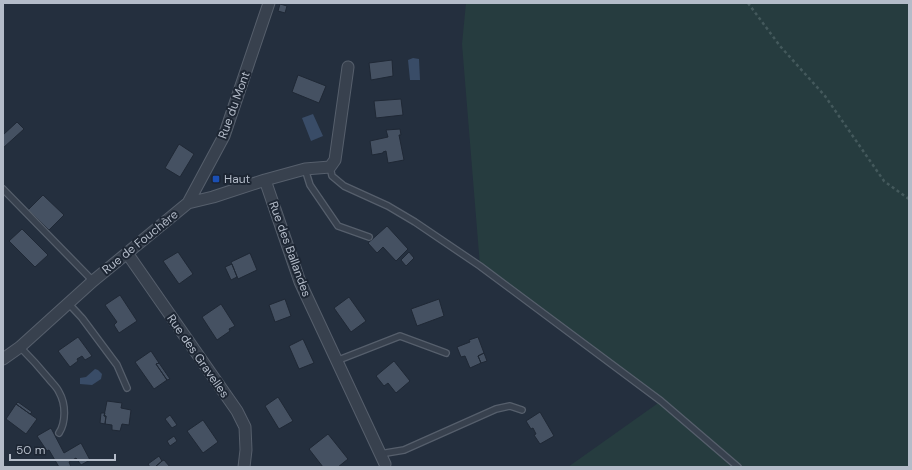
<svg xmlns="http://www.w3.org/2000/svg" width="912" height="470" viewBox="0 0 912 470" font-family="'DM Sans',sans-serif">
<rect width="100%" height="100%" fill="#242f3e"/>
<path fill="#263c3f" d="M466,3H909V467H568L661,401L480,266L462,44Z"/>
<path fill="#394c67" d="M413,58L419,59L420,80H410L408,60Z
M313,114L323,136L311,141L302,118Z
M95,369L98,370L102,374L101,379L92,385L80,384V378L86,377Z"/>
<path fill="#455162" stroke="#1f2835" d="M280,4L287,6L285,13L278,11Z
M392,60L393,76L371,80L369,63Z
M298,75L326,86L319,103L292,92Z
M401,99L403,115L376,118L374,101Z
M17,122L24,129L3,148V135Z
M400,129L401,135H399L404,160L388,163L386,151L383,152V153L372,155L370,141L388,137L386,130Z
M179,144L194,154L180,177L165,168Z
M43,195L64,215L49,230L28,210Z
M387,226L408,249L396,261L383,247L377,253L368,243Z
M22,229L48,255L35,267L9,241Z
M178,252L193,274L179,284L163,261Z
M409,252L414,258L406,266L401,260Z
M250,253L257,270L238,279L231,262Z
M232,264L237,277L231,280L225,267Z
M120,295L137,321L119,333L114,325L117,322L105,305Z
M349,297L366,321L351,332L334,308Z
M285,299L291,316L275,322L269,305Z
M439,299L444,316L417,326L411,309Z
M221,304L235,326L229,329L230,331L217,340L202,317Z
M78,337L92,356L85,360L82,356L77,359L78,361L70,367L58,351Z
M478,337L484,353L478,356L481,363L470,368L465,356L461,357L457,347L470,342L469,340Z
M303,339L314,363L299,369L289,346Z
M151,351L159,363L156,364L167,380L154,389L135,362Z
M484,353L487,361L481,363L478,356Z
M394,361L410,381L396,393L388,383L384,386L376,376Z
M159,363L170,379L167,380L156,364Z
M278,397L293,421L279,429L265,406Z
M107,401L122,403L121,408L131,410L129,425L122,424L120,431L112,430V425L105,424L106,416H104Z
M18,402L32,412L30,414L16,404Z
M16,404L37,419L26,434L6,419Z
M540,412L554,436L540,444L534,435L536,434L533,428L531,429L526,421Z
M101,413H105L104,416H106L105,424L100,423Z
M170,415L177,425L172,428L165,419Z
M203,420L218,442L203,453L187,431Z
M51,428L64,453L81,443L90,460L81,465L76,458L69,462L71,467H59L49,450L47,451L37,436Z
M328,434L348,459L338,467H323L309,449Z
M174,436L177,441L170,446L167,441Z
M159,456L162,461L155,467H150L148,464Z
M164,460L170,467H155L162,461Z"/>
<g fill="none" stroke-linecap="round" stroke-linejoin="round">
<defs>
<path id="lane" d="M330,167L332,176L344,186L388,206L415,222L480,266L661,401L738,467
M305,169L310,185L338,226L369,237
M3,189L93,281
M69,304L82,318L117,365L127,388
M20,347C30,357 40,368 49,379C52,383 57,387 59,392C66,404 66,422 59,433
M336,361L400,336L446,353
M380,454L404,450L496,409L510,406L522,410"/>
<path id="street" d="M265,180L300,282L385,464
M188,203L213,197L265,180L305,169L330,167L335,160L348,67
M127,253L237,411L245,427L246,450L244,467
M3,359L20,347L93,281L188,203L224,136L269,3"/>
</defs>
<use href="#lane" stroke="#565f6c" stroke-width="8"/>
<use href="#street" stroke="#565f6c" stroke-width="13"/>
<path stroke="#44595c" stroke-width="2.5" stroke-dasharray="3 3" stroke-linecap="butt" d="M748,3L780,46L825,96L884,181L909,199"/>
<use href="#lane" stroke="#38414e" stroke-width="5.5"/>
<use href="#street" stroke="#38414e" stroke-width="11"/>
</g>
<rect fill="#1a4fb4" stroke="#1d2633" stroke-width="1.5" x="212" y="175" width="8" height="8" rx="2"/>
<g text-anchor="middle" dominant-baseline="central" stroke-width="4" stroke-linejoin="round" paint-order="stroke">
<g font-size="12" fill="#b4bcc9" stroke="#1d2633">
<text transform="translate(234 105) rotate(-70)">Rue du Mont</text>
<text transform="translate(140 242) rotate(-39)">Rue de Fouchère</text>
<text transform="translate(290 249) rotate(70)">Rue des Ballandes</text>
<text transform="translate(198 356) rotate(55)">Rue des Gravelles</text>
</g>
<g font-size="12" fill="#b4bcc9" stroke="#1d2633" text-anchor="start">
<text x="224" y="179">Haut</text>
</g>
</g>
<rect width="912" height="470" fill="none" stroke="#b4bcc9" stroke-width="8"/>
<path d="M10 454v6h105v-6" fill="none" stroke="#b4bcc9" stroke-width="2"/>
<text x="16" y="454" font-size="12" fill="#b4bcc9" stroke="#1d2633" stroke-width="3" paint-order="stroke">50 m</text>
</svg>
